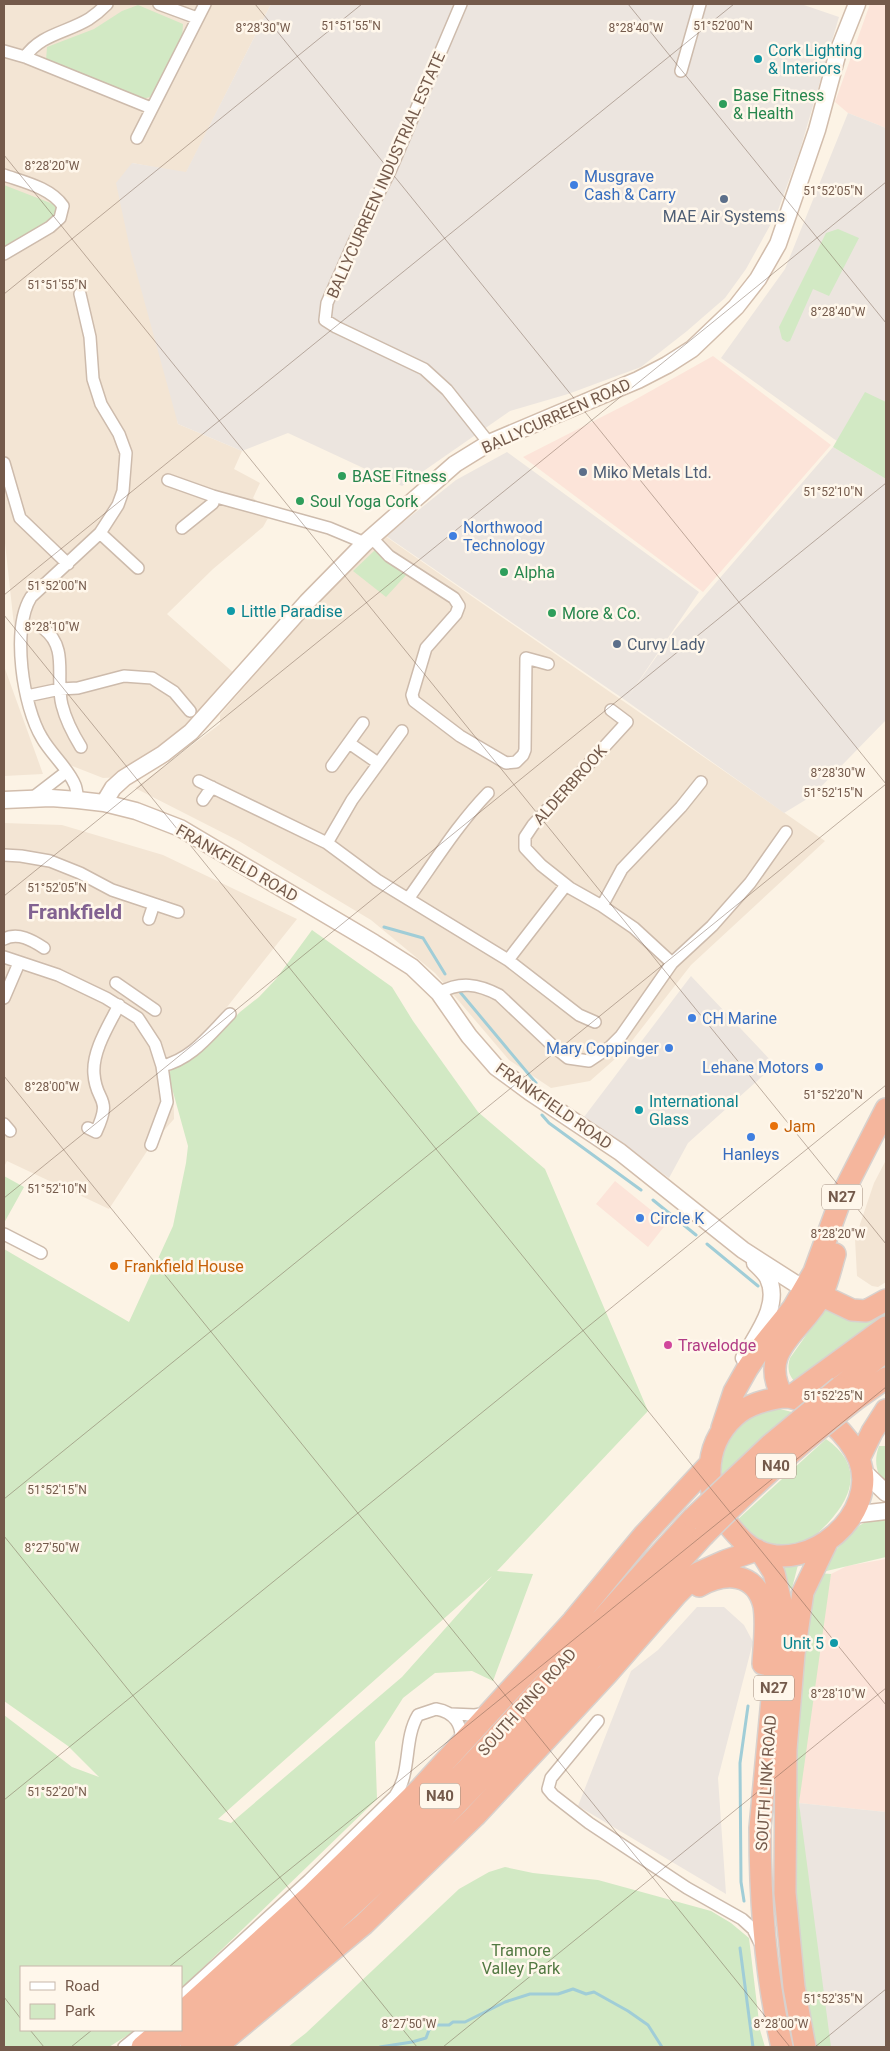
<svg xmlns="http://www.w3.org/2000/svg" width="890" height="2051" viewBox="0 0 890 2051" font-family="Roboto,sans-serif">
<rect width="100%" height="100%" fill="#fcf3e5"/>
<path fill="#f3e5d4" d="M4,4H271L186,173L132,163L178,424L242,451L234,469L260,483L253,498L272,511L263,527L213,569L167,614L235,674L168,746L122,777L103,778L57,760L19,671L4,534Z
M385,536L825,841L691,965L624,1051L590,1081L551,1088L509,1060L435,973L371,920L239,841L135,788L220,724V715L320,600Z
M4,664V666L43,774L4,776Z
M4,823L62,825L163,855L297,919L200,1041L173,1070L174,1119L151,1145L109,1209L7,1161L4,1167Z
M886,1160V1282L878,1287L872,1286L857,1276L855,1239L874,1183Z"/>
<path fill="#fce4d9" d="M870,4H886V128L848,113L835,102Z
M713,356L831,445L703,592L523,457L631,402Z
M615,1181L667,1223L648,1247L596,1204Z
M886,1559V1812L799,1803L809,1700L820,1627L831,1574L847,1566Z"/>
<path fill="#ece5df" d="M271,4H801L839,17L800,150L777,213L746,269L725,298L687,331L641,367L568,394L510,411L402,486L288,433L242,451L178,424L130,249L116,183L132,163L186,172Z
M848,113L886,128V471L834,439L721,358L785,269Z
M833,447L886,479V720L812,796L784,813L625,700L386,536L456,480L507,452L699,592L626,700L675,630Z
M691,976L775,1065L688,1143L669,1178L584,1117Z
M697,1607H724L744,1625L753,1642L718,1778L726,1894L578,1806L631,1671L658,1650Z
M799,1803L886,1812V2047H823Z"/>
<path fill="#d2e9c4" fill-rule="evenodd" d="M138,5L183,24L182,40L150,97L139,100L46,61L47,47L94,29L122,11Z
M4,185L53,204L58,210L55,218L4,248Z
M838,229L859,238L829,296L813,289L790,341L787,342L782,339L779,327L826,233Z
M865,392L886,402V479L833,447Z
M375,550L408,573L386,597L353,571Z
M312,930L392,987L413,1021L478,1112L545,1169L648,1411L497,1571L533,1574L493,1681L472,1671L435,1673L403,1698L375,1742L377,1799L181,1989V1967H21V2030H136L109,2047H4V1715L72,1767L99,1777L68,1746L4,1701V1249L129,1322L173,1226L186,1163L188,1146L170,1081L169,1073L174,1066L210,1042L240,1012L259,997L276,979ZM492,1576L402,1677L231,1823L218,1819Z
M4,1176L24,1187L4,1223Z
M886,1306V1320L798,1384C788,1377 787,1368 790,1358L826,1307Z
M780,1409L792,1412L722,1475C718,1454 733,1430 750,1418C759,1412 770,1411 780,1409Z
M826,1439C862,1464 855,1494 828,1523C820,1531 810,1542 798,1545C774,1550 752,1537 736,1521Z
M879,1446H886V1488C877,1474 873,1462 879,1446Z
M886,1516V1557L818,1573L831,1574L799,1803L831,2047H814L800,1984L793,1908L792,1795L807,1611L816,1574L823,1563L860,1525L870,1520Z
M798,1565L792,1588L787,1589L776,1566Z
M505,1867L533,1873L598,1880L711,1911L731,1923L749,1938L760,2030L765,2047H288L306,2033L459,1889L489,1872Z"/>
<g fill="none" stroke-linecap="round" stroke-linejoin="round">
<path stroke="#a0cdd7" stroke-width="3" d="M384,927L423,938L445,974
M460,992L536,1083
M542,1115L549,1123L641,1190
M653,1200L696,1235
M707,1244L758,1286
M744,1901L741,1882L740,1763L748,1706
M740,1948L753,2047
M380,2047L412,2042L426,2038L429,2030L434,2025H449L453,2022H465L505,2002L530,1994H558L573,1989L586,1994L594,1992L628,2011L648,2025L662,2047"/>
<defs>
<path id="street" d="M159,4L197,18
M461,4L390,171L354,242L327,303L325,320L336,327L424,369L447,390L489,443
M4,51L25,57L151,108
M25,57C41,34 66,33 89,19C95,15 102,9 107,4
M681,71L700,4
M137,138L205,4
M4,175C24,182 51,188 63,206L60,218L50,227L4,254
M4,463L20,518L68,564
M168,480L213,496L329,528L365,543
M182,528L213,503V496
M100,533L138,568
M371,537L389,556L454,598L459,606L456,614L426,648L412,695L414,701L460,736L506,763L516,762L523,755L525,750L526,658L548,664
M44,629C69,648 55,679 62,705C66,721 73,734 81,747
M27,696L60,689L78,688L124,676L152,678L174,692L190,711
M611,710L627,722L533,825L525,837V848L541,865L570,888L602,906L634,928L672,963
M349,743L378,763
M332,766L363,723
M199,781L327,843L377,880L508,960L579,1015L595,1022
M31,799L66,772
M78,800C77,796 77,790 75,785C68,768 51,754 42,738C23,707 11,629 31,597L100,533L118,505L123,491L126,453L119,434L101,404L93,379L90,337L80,294
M203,800L212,787
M327,843L352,800L402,731
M4,855L21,856L50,861L80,873L112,890L178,912
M408,899C434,863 457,825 488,793
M602,906L622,869L681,807L701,782
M149,919L154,904
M4,939C18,932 32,940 44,948
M4,957L58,975L106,998L138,1018L155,1044L162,1066C192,1059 209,1035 230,1014
M508,960L566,885
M116,983L155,1010
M439,993C460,981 478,984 499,995L553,1046L568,1058L589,1061L610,1047L621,1036L672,963L712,926L750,883L786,832
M4,998L19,963
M4,1124L10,1131
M88,1128L96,1132C113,1095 96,1104 94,1074C92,1051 109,1025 119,1005
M151,1145L167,1102L162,1066
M4,1234L41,1253
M451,1714L475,1715L486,1713
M598,1721L551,1778L548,1789L553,1795L589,1823L687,1888L742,1919L753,1929L760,1943
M181,1997L309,1880L395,1796C412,1772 403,1740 418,1715L436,1709C454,1712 464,1725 460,1744
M124,2047L145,2030"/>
<path id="secondary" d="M4,800L51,798L78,800L104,803L136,811L180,828L374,943L412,967L439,993L469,1036L496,1067L530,1092L620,1152L743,1250L796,1284L806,1288
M104,803L113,788L124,778L163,754L191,732L307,602L365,543L455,464L489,443L638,380L667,365L692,349L736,307L758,279L778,244L817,130L838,52L857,4
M744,1358C757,1334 781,1305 768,1278C765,1272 759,1267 755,1263
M861,1469L886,1493
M851,1515L886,1511"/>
<path id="highway" d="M808,1289L852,1310L866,1311L886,1300
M840,1387L886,1351
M783,1397C803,1397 819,1409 832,1423C843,1433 853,1445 859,1459C880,1514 809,1574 758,1551C747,1546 740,1538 732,1529C703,1496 701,1447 735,1416C748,1404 766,1400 783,1397Z
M783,1397C756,1349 803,1332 822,1294C828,1282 831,1267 835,1254
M790,1397L886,1327
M855,1400L886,1378
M722,1428L734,1392L747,1369L763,1345L793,1308L814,1272L843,1193L886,1109
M859,1459L872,1432L886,1410
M761,1552L774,1573L781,1602L760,1828C760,1898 766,1979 782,2047
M699,1586C724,1572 756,1571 764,1606C767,1624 764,1646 763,1664
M181,2013L311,1895L420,1789L573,1621L644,1535L709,1465
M142,2047L162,2030
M162,2047C245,1977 329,1906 407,1830C508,1732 597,1621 693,1518
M191,2047C267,1981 343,1916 415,1846C515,1747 608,1641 703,1536
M216,2047L364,1924L475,1816L607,1674L676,1595L698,1573L725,1561L757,1550
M805,2047L794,1987L785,1893L786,1749L794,1654L803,1592L827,1542"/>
</defs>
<use href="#street" stroke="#cdbbac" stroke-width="14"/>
<use href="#secondary" stroke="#d2bdac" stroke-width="19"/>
<use href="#highway" stroke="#d8d1cd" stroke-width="24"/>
<use href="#street" stroke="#fff" stroke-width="11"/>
<use href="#secondary" stroke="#fff" stroke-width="16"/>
<use href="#highway" stroke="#f5b69d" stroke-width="21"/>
<defs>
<path id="highway-bridge" d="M693,1518L770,1445L840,1387
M703,1536C750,1488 801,1442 855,1400"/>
</defs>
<use href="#highway-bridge" stroke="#d8d1cd" stroke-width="24" stroke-linecap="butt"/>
<use href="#highway-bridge" stroke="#f5b69d" stroke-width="21"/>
</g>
<path fill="none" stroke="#745a4b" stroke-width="1" stroke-opacity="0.45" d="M255,4L886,784M628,4L886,323M4,155L886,1244M4,294L362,4M4,595L734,4M4,615L886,1705M4,896L886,182M4,1076L790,2047M4,1198L886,483M4,1499L886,784M4,1536L417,2047M4,1800L886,1085M169,1967L886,1387M4,1997L21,2019M30,2030L44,2047M71,2047L92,2030M443,2047L886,1688M815,2047L886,1989"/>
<g fill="#0f9aa8" stroke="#fff7eb" stroke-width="2">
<circle cx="758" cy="59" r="5"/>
<circle cx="231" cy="611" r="5"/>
<circle cx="639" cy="1110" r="5"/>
<circle cx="834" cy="1643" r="5"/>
</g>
<g fill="#2e9e5b" stroke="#fff7eb" stroke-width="2">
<circle cx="723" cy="104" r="5"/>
<circle cx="342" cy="476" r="5"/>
<circle cx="300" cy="501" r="5"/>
<circle cx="504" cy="572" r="5"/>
<circle cx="552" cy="613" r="5"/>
</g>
<g fill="#3f7fe0" stroke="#fff7eb" stroke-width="2">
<circle cx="574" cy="185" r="5"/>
<circle cx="453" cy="536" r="5"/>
<circle cx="692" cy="1018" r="5"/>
<circle cx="669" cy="1048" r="5"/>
<circle cx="819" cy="1067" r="5"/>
<circle cx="751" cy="1137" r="5"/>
<circle cx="640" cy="1218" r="5"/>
</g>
<g fill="#5c6f8a" stroke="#fff7eb" stroke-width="2">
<circle cx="724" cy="199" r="5"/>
<circle cx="583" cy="472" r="5"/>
<circle cx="617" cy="644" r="5"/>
</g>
<g fill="#e8710a" stroke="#fff7eb" stroke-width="2">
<circle cx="774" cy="1126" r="5"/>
<circle cx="114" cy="1266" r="5"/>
</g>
<circle fill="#d1479c" stroke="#fff7eb" stroke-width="2" cx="668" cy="1345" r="5"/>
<g text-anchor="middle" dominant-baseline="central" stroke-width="5" stroke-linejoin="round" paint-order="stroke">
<g fill="#fff7eb" stroke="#9e897b" stroke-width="1">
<rect x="822" y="1184.5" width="40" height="25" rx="4"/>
<rect x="756" y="1453.5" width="40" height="25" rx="4"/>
<rect x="754" y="1675.5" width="40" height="25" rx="4"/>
<rect x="420" y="1783.5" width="40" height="25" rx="4"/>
</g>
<g font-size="15" font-weight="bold" fill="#745a4b">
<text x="842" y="1197">N27</text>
<text x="776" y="1466">N40</text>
<text x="774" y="1688">N27</text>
<text x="440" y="1796">N40</text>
</g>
<g font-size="16" fill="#0d838f" stroke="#fff7eb" text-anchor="start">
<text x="768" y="50">Cork Lighting<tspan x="768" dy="18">&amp; Interiors</tspan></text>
<text x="241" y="611">Little Paradise</text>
<text x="649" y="1101">International<tspan x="649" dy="18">Glass</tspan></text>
<text x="824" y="1643" text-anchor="end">Unit 5</text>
</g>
<g font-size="16" fill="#27864d" stroke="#fff7eb" text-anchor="start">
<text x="733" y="95">Base Fitness<tspan x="733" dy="18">&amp; Health</tspan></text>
<text x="352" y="476">BASE Fitness</text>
<text x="310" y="501">Soul Yoga Cork</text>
<text x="514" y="572">Alpha</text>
<text x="562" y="613">More &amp; Co.</text>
</g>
<g font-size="16" fill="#745a4b" stroke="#fff7eb">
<text transform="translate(386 175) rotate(-66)">BALLYCURREEN INDUSTRIAL ESTATE</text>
<text transform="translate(556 416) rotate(-24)">BALLYCURREEN ROAD</text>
<text transform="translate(570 785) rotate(-48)">ALDERBROOK</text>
<text transform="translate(237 863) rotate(30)">FRANKFIELD ROAD</text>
<text transform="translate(554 1106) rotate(35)">FRANKFIELD ROAD</text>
<text transform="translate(527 1702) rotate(-48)">SOUTH RING ROAD</text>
<text transform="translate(766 1783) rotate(-86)">SOUTH LINK ROAD</text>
</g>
<g font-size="16" fill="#366cbe" stroke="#fff7eb" text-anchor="start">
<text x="584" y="176">Musgrave<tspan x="584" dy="18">Cash &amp; Carry</tspan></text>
<text x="463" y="527">Northwood<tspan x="463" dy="18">Technology</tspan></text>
<text x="702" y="1018">CH Marine</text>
<text x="659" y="1048" text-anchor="end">Mary Coppinger</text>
<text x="809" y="1067" text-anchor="end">Lehane Motors</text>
<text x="751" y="1154" text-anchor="middle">Hanleys</text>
<text x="650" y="1218">Circle K</text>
</g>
<g font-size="16" fill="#4e5e75" stroke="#fff7eb" text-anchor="start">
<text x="724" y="216" text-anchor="middle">MAE Air Systems</text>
<text x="593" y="472">Miko Metals Ltd.</text>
<text x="627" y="644">Curvy Lady</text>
</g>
<g font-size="16" fill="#c56008" stroke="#fff7eb" text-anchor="start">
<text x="784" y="1126">Jam</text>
<text x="124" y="1266">Frankfield House</text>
</g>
<g font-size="16" fill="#b23c85" stroke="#fff7eb" text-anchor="start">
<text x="678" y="1345">Travelodge</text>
</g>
<g font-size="16" fill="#527942" stroke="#fff7eb">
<text x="521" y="1950">Tramore<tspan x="521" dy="18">Valley Park</tspan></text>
</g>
<g font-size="21" font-weight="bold" fill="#826291" stroke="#fff7eb">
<text x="75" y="912">Frankfield</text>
</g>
</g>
<g font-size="12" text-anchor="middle" fill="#745a4b" stroke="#fff7eb" stroke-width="5" stroke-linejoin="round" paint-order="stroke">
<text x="351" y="30">51°51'55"N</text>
<text x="723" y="30">51°52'00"N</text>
<text x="636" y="32">8°28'40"W</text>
<text x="263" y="32">8°28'30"W</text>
<text x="52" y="170">8°28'20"W</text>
<text x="833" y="195">51°52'05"N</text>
<text x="57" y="289">51°51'55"N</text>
<text x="838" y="316">8°28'40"W</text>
<text x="833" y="496">51°52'10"N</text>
<text x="57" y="590">51°52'00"N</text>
<text x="52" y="631">8°28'10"W</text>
<text x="838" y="777">8°28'30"W</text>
<text x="833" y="797">51°52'15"N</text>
<text x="57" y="892">51°52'05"N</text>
<text x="52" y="1091">8°28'00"W</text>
<text x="833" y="1099">51°52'20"N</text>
<text x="57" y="1193">51°52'10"N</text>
<text x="838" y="1238">8°28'20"W</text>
<text x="833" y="1400">51°52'25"N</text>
<text x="57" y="1494">51°52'15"N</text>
<text x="52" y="1552">8°27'50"W</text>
<text x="838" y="1698">8°28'10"W</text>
<text x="57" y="1796">51°52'20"N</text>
<text x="833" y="2003">51°52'35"N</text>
<text x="409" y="2028">8°27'50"W</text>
<text x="781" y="2028">8°28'00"W</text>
</g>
<rect width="890" height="2051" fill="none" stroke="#745a4b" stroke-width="10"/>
<rect x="20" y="1966" width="162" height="65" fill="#fff7eb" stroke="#c7b8ab"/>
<rect x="30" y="1982" width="25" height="8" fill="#ffffff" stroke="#c7b8ab"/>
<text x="65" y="1991" font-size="15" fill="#745a4b">Road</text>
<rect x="30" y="2004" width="25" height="15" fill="#d2e9c4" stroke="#c7b8ab"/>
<text x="65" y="2016" font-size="15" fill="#745a4b">Park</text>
</svg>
